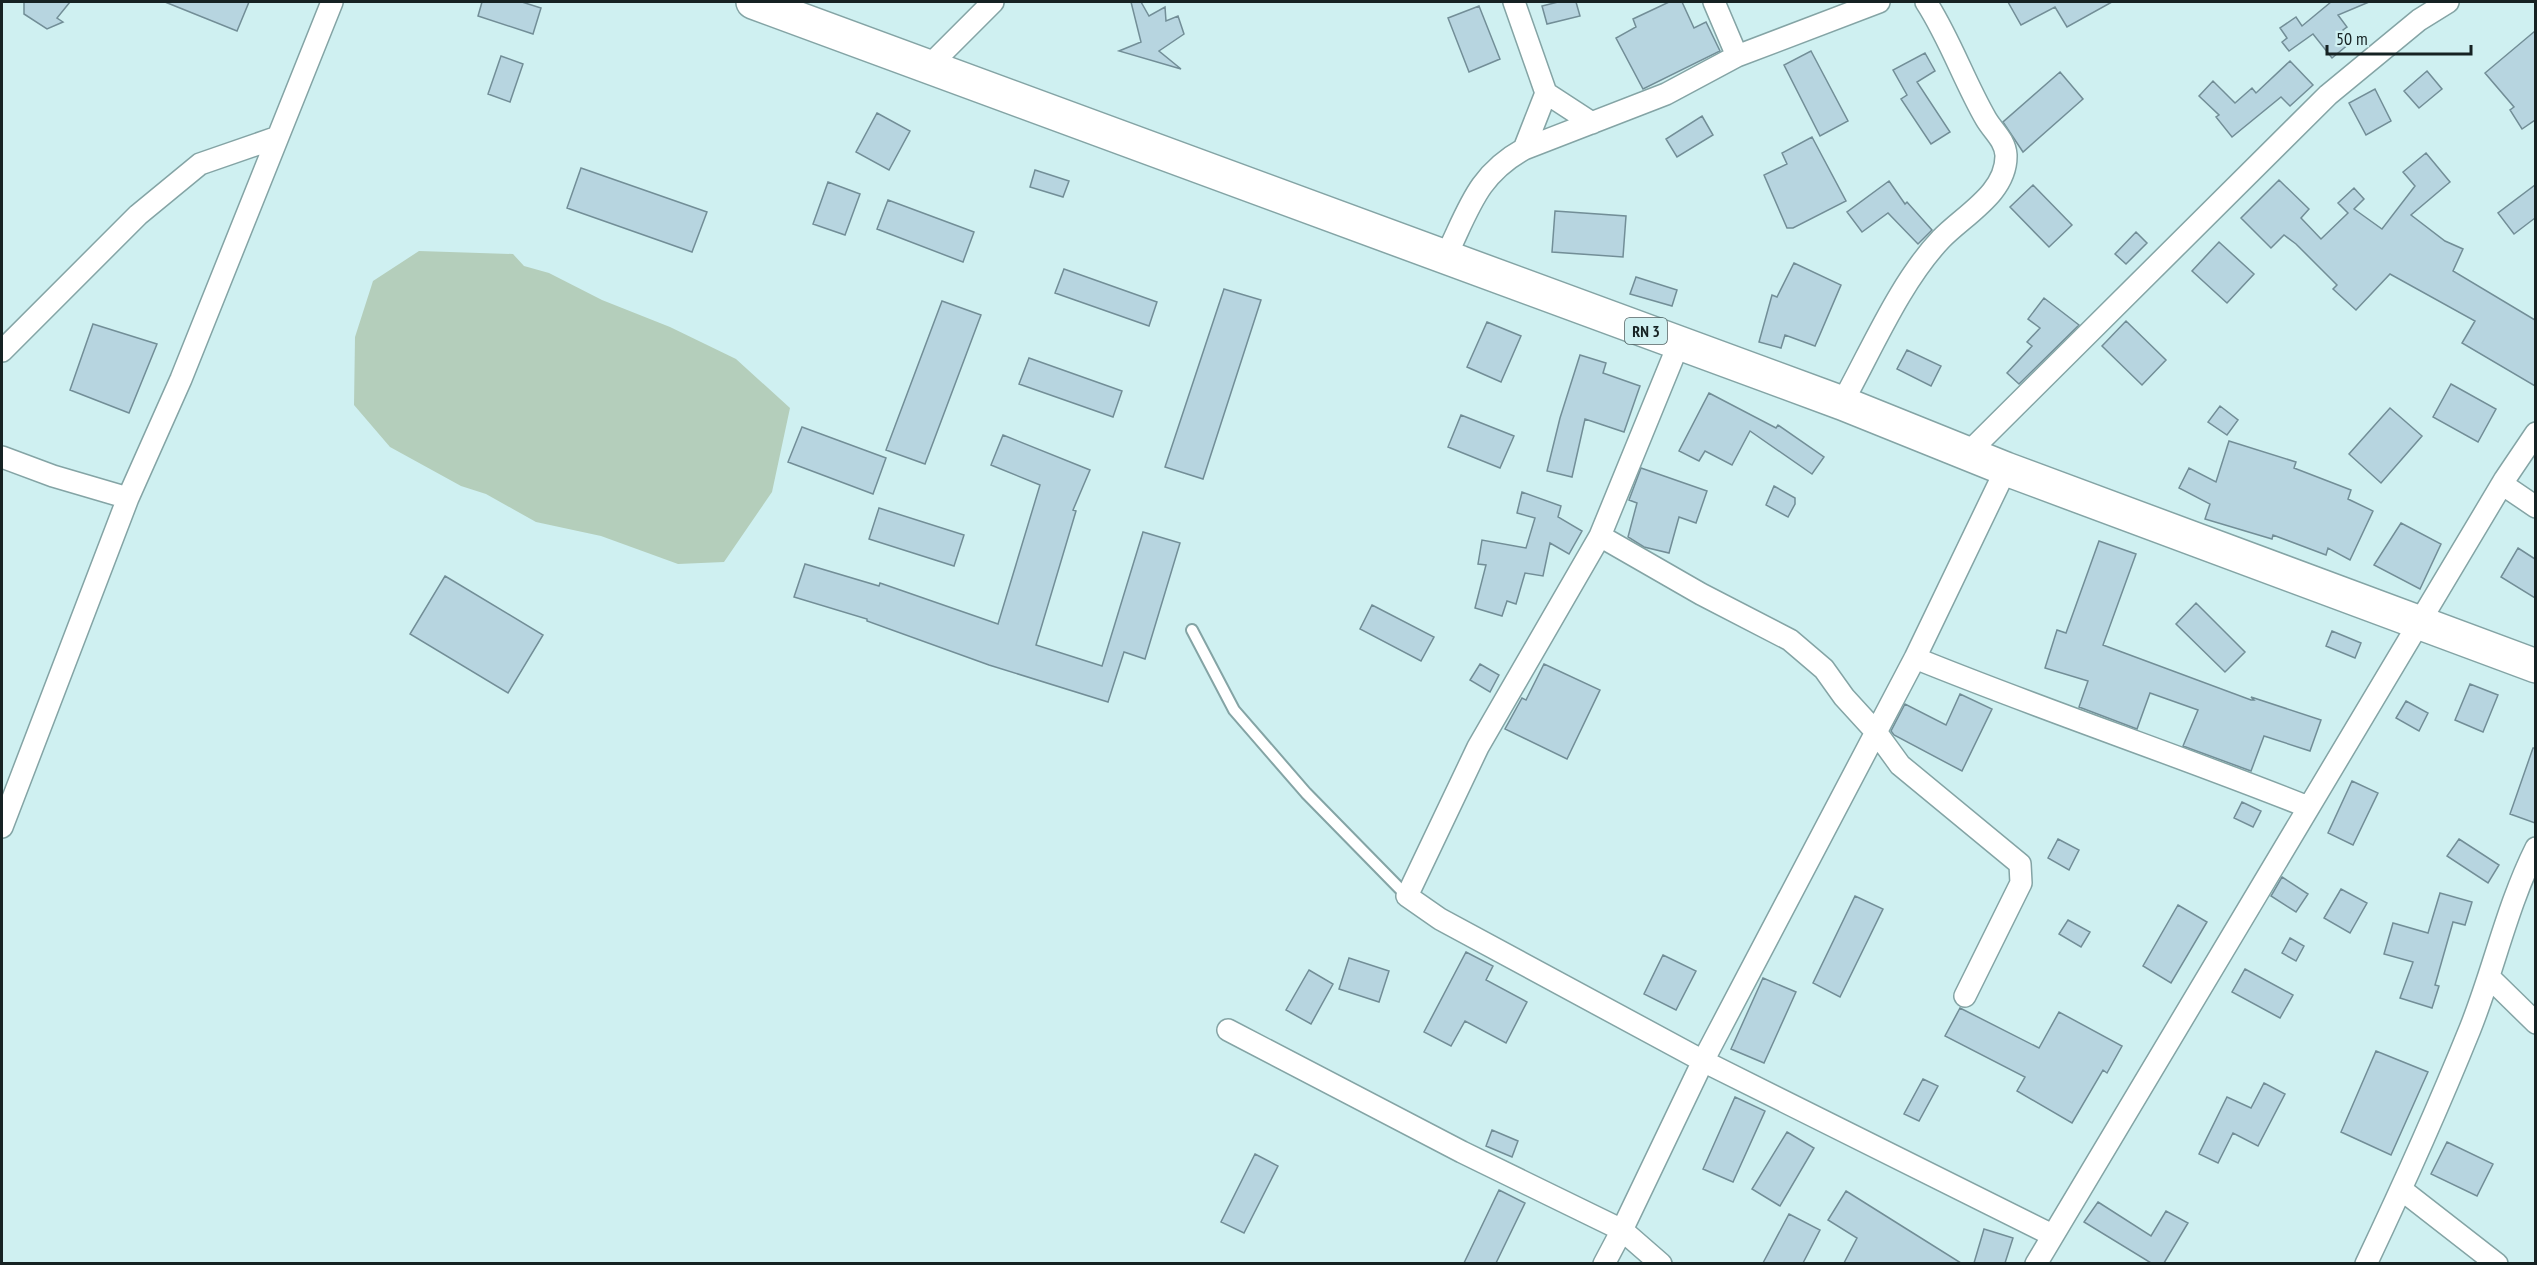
<svg xmlns="http://www.w3.org/2000/svg" width="2537" height="1265" viewBox="0 0 2537 1265" font-family="'PT Sans Narrow',sans-serif">
<rect width="100%" height="100%" fill="#cff0f1"/>
<path fill="#b4cebb" d="M419,251L513,254L524,266L549,273L602,300L670,327L736,359L790,408L772,492L724,562L678,564L601,536L536,522L486,494L461,486L390,447L354,405L355,337L373,281Z"/>
<path fill="#b7d5e0" stroke="#728e97" stroke-width="1.5" d="M24,2H70L57,18L63,22L47,29L24,14Z
M165,2H249L237,31Z
M482,2H522L541,8L533,34L478,16Z
M1131,2H1141L1149,16L1165,7L1166,21L1178,16L1184,34L1159,51L1181,69L1119,51L1141,42Z
M1558,2H1576L1580,16L1547,24L1542,6Z
M1669,2H1682L1694,28L1706,22L1720,51L1643,89L1616,38L1636,27L1633,19Z
M2008,2H2112L2067,27L2055,7L2021,25Z
M2331,2H2369L2338,15L2347,27L2343,30L2350,43L2332,58L2313,34L2289,51L2282,42L2287,38L2280,28L2296,17L2302,26Z
M1479,6L1500,59L1469,72L1448,18Z
M2535,31V120L2522,129L2510,110L2514,107L2485,73Z
M1811,51L1848,121L1820,136L1784,65Z
M1925,53L1935,71L1917,82L1950,132L1931,144L1901,99L1907,95L1893,70Z
M501,56L523,64L510,102L488,94Z
M2290,61L2313,85L2290,106L2281,97L2232,137L2216,117L2219,115L2199,96L2213,81L2235,103L2252,88L2256,93Z
M2427,71L2442,89L2419,108L2404,91Z
M2060,72L2083,99L2023,152L2003,122Z
M2375,89L2391,121L2366,135L2349,103Z
M877,113L910,131L889,170L856,152Z
M1702,116L1713,135L1677,157L1666,139Z
M1812,137L1846,201L1793,228H1787L1764,175L1787,164L1782,153Z
M2426,153L2450,182L2411,215L2445,241L2463,249L2453,271L2535,320V386L2462,343L2475,321L2390,274L2356,310L2333,289L2337,285L2296,244L2284,235L2271,248L2241,218L2279,180L2309,209L2301,218L2321,239L2348,213L2338,203L2354,188L2364,199L2354,209L2382,229L2415,186L2403,172Z
M581,168L707,212L692,252L567,208Z
M1035,170L1069,181L1063,197L1030,187Z
M1889,181L1905,204L1907,202L1932,230L1918,244L1888,213L1862,232L1847,212Z
M828,182L860,194L845,235L813,224Z
M2033,185L2072,225L2049,247L2010,207Z
M2535,185V218L2514,234L2498,213Z
M888,200L974,232L963,262L877,229Z
M1555,211L1626,216L1623,257L1552,252Z
M2136,232L2147,243L2126,264L2115,254Z
M2219,242L2254,274L2227,303L2192,271Z
M1794,263L1841,285L1815,346L1785,335L1781,348L1759,342L1772,295L1777,297Z
M1064,269L1157,302L1149,326L1055,293Z
M1636,277L1677,290L1672,306L1630,294Z
M1224,289L1261,300L1203,479L1165,467Z
M2044,298L2079,325L2019,384L2007,373L2032,346L2027,342L2040,328L2028,319Z
M942,301L981,315L925,464L886,450Z
M2126,321L2166,360L2142,385L2102,346Z
M1487,322L1521,336L1501,382L1467,367Z
M93,324L157,344L129,413L70,390Z
M1907,350L1941,366L1931,386L1897,369Z
M1580,355L1606,363L1603,373L1640,386L1624,432L1585,419L1572,477L1547,471L1560,418Z
M1029,358L1122,391L1113,417L1019,384Z
M2451,384L2496,409L2478,442L2433,417Z
M1709,393L1776,428L1778,425L1824,457L1812,474L1750,431L1732,465L1705,451L1699,461L1679,451Z
M2220,406L2238,420L2227,435L2208,422Z
M2390,408L2422,436L2381,483L2349,454Z
M1461,415L1514,436L1500,468L1448,447Z
M802,427L886,458L873,494L788,462Z
M1003,435L1090,470L1073,510L1076,511L1036,645L1102,666L1143,532L1180,543L1145,659L1124,652L1108,702L989,665L867,621V619L794,597L805,564L879,586L880,583L998,624L1040,485L991,465Z
M2229,441L2296,462L2294,468L2351,490L2348,499L2373,511L2350,560L2328,548L2326,555L2273,535L2272,539L2205,519L2210,504L2179,488L2189,468L2216,482Z
M1641,468L1707,491L1696,523L1679,517L1669,553L1644,547L1628,537L1637,503L1629,500Z
M1774,486L1795,498V504L1788,517L1766,505Z
M1522,492L1561,506L1558,517L1582,531L1569,554L1550,543L1543,576L1525,573L1516,604L1507,601L1502,616L1475,608L1486,565L1478,564L1482,540L1526,548L1535,518L1517,513Z
M879,508L964,535L954,566L869,539Z
M2401,523L2441,544L2420,589L2374,565Z
M2099,541L2136,554L2103,645L2251,700H2254L2251,697L2321,720L2310,751L2264,736L2251,771L2183,746L2198,710L2150,693L2137,729L2079,707L2088,681L2045,668L2057,630L2066,633Z
M2518,548L2535,559V598L2501,577Z
M445,576L543,635L508,693L410,634Z
M2196,603L2245,652L2225,672L2176,624Z
M1372,605L1434,637L1421,661L1360,629Z
M2332,631L2361,643L2355,658L2326,646Z
M1480,664L1499,675L1490,692L1470,680Z
M1544,664L1600,690L1567,759L1505,729L1522,698L1526,700Z
M2470,684L2498,695L2483,732L2455,720Z
M1960,694L1992,709L1962,771L1894,735L1891,731L1905,704L1946,725Z
M2406,701L2428,713L2419,731L2396,718Z
M2533,748H2535V823L2510,814Z
M2352,781L2378,793L2353,845L2328,833Z
M2242,802L2261,811L2253,827L2234,818Z
M2058,839L2079,850L2069,870L2048,858Z
M2459,839L2499,865L2488,883L2447,856Z
M2282,877L2308,894L2296,912L2271,896Z
M2341,889L2367,903L2350,933L2324,918Z
M2440,893L2472,902L2465,925L2453,922L2435,985L2439,986L2432,1008L2400,998L2413,962L2384,954L2393,923L2428,933Z
M1855,896L1883,909L1840,997L1813,983Z
M2178,905L2207,922L2171,983L2143,966Z
M2068,920L2090,932L2081,947L2059,934Z
M2290,938L2304,946L2296,961L2282,953Z
M1466,952L1493,966L1486,980L1527,1002L1506,1043L1465,1021L1451,1046L1424,1032Z
M1663,955L1696,971L1676,1010L1644,994Z
M1349,958L1389,971L1379,1002L1339,989Z
M2245,969L2293,995L2280,1018L2232,992Z
M1309,970L1333,984L1311,1024L1286,1010Z
M1763,978L1796,992L1764,1063L1731,1049Z
M1960,1008L2039,1048L2059,1012L2122,1046L2107,1073L2103,1070L2072,1123L2017,1091L2025,1077L1945,1036Z
M2376,1051L2428,1072L2391,1155L2341,1132Z
M1923,1079L1938,1086L1919,1121L1904,1114Z
M2264,1083L2285,1094L2258,1146L2233,1133L2218,1163L2199,1154L2227,1097L2251,1108Z
M1735,1097L1765,1111L1733,1182L1703,1169Z
M1492,1130L1518,1141L1512,1157L1486,1146Z
M1787,1132L1814,1148L1780,1206L1752,1189Z
M2447,1142L2493,1164L2477,1196L2431,1174Z
M1255,1154L1278,1166L1244,1233L1221,1222Z
M1499,1190L1525,1203L1496,1263H1464Z
M1846,1191L1905,1228L1961,1263H1844L1857,1238L1828,1220Z
M2098,1202L2151,1236L2166,1211L2188,1223L2164,1263H2151L2084,1222Z
M1789,1214L1820,1230L1803,1263H1763Z
M1984,1229L2013,1238L2005,1263H1974Z"/>
<g fill="none" stroke-linecap="round" stroke-linejoin="round">
<defs>
<path id="lane" d="M1192,630L1234,710L1306,793L1407,896"/>
<path id="street" d="M1514,2L1546,93L1524,149
M1714,2L1737,56
M927,68L993,2
M1546,93L1592,123
M1446,256C1469,209 1477,175 1524,149L1666,94L1737,56L1879,2
M1679,343L1600,536L1478,747L1407,896L1440,919L1703,1061L2052,1235
M2,351L138,215L200,164L275,138
M1842,403C1871,351 1900,282 1941,239C1964,215 2007,193 2006,155C2005,140 1993,131 1986,119C1964,81 1950,39 1926,2
M1968,453L2328,95L2419,20L2448,2
M2,457L53,476L128,498
M2502,484L2536,507
M1600,536L1701,594L1790,640L1824,669L1844,697L1876,732L1900,765L2020,864L2021,883L1965,996
M1915,658C2045,711 2178,755 2308,807
M2,827L128,498L181,379L332,2
M2489,977L2536,1023
M1228,1030L1462,1152L1622,1230L1703,1061L1915,658L2006,469
M2402,1190L2497,1264
M1604,1264L1622,1230L1661,1264
M2036,1264L2505,479L2536,433
M2366,1264C2403,1186 2438,1108 2470,1029C2494,969 2507,906 2536,848"/>
<path id="primary" d="M753,2L1842,403L2006,469L2536,666"/>
</defs>
<use href="#lane" stroke="#84a4a5" stroke-width="14"/>
<use href="#street" stroke="#84a4a5" stroke-width="24"/>
<use href="#primary" stroke="#84a4a5" stroke-width="36"/>
<use href="#lane" stroke="#fff" stroke-width="10"/>
<use href="#street" stroke="#fff" stroke-width="21"/>
<use href="#primary" stroke="#fff" stroke-width="33"/>
</g>
<g text-anchor="middle" dominant-baseline="central" stroke-width="4.5" stroke-linejoin="round" paint-order="stroke">
<rect fill="#cff0f1" stroke="#4e6061" stroke-width="1.5" x="1625" y="318" width="42" height="26" rx="4.5"/>
<g font-size="16" font-weight="bold" fill="#162223">
<text x="1646" y="331">RN 3</text>
</g>
</g>
<rect width="2537" height="1265" fill="none" stroke="#162223" stroke-width="6"/>
<path d="M2327 45v9h144v-9" fill="none" stroke="#162223" stroke-width="3"/>
<text x="2336" y="45" font-size="18" fill="#162223" stroke="#cff0f1" stroke-width="4.5" paint-order="stroke">50 m</text>
</svg>
